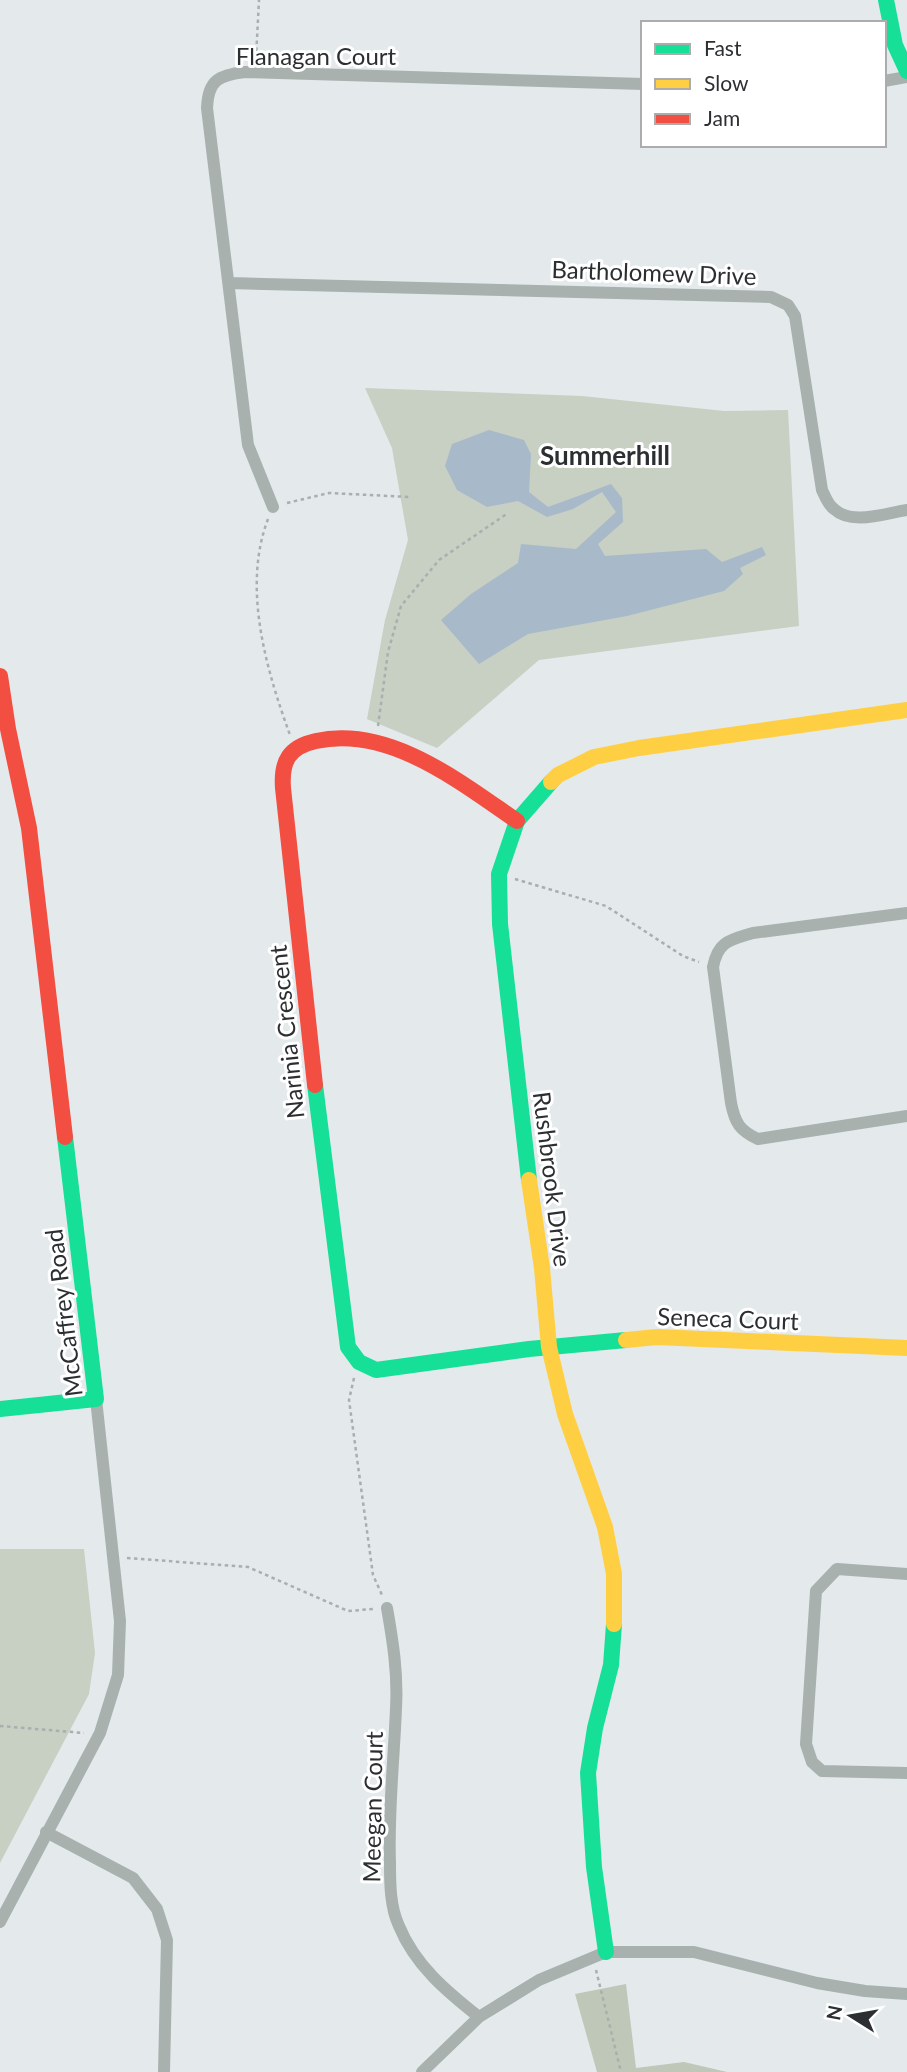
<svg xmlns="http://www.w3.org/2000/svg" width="907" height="2072" viewBox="0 0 907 2072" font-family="Lato,sans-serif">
<rect width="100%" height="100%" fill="#e4e9ec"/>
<path fill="#c8cfc3" d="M365,388L582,396L724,411L788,410L799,626L539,660L437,748L367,719L385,620L408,540L392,448Z
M0,1549H84L95,1653L89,1694L0,1863Z"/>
<path fill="#bfc7b8" d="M626,1984L636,2068L684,2062L727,2072H597L575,1994Z"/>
<path fill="#a8b9ca" d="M489,430L524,440L531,454L529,492L548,507L611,484L622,498L623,522L598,544L605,556L706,549L722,562L762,547L766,555L740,568L743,574L724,591L627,616L528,634L479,664L441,620L471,594L518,563L521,544L576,549L616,512L602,492L573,509L547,517L518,501L487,507L457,490L445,466L452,444Z"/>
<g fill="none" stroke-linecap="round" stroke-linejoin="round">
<path stroke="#a8afae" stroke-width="2.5" stroke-dasharray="3.5 3.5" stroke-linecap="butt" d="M256,58L259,0
M287,503L329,493L410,497
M268,519C242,587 266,669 290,735
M378,726L388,652L401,606L439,560L508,513
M515,879L606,906L683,956L699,962
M354,1378L349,1400L373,1575L382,1595
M127,1558L248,1567L348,1611L373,1609
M0,1726L84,1733
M596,1970L621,2072"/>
<path stroke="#a8b1ad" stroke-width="12" d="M884,81L907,77
M229,283L771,297L788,305L795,316L822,490C825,496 828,505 834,509C852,526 886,513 907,510
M273,507L248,445L207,108C208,80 219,75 245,72L643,84
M907,913L753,933C730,940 718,941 713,967L731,1103C735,1123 740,1131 758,1139L907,1116
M907,1574L837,1569L816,1591L806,1744L812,1762L822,1771L907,1773
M387,1608C393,1642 398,1674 396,1708C394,1760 388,1811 390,1863C390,1883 390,1907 399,1926C415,1965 446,1991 479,2017
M46,1832L133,1878L157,1909L167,1940L164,2072
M0,1922L100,1733L118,1675L120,1621L96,1399
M422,2072L479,2017L539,1980L606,1952H694L817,1983L865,1991L907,1994"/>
<path stroke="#16e098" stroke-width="16" d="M886,0L895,45L907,71
M315,1085L348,1347L359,1362L376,1370L529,1349L626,1340
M529,1180L500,924L499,874L517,821L551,782
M0,1409L96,1399L65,1137
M606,1952L594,1867L588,1773L595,1728L611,1665L614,1624"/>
<path stroke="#ffcf43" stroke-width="16" d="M551,782L558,775L594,757L639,748L907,710
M529,1180L542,1268L549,1347L565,1414L605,1527L614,1574V1624
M626,1340L657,1337L907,1348"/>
<path stroke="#f24e42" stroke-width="16" d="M0,676L8,729L29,828L65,1137
M315,1085L283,788C281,761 289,747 316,741C389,725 460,782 517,821"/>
</g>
<g text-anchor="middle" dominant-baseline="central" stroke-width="6" stroke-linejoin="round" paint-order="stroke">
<g font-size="24" fill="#2c2f32" stroke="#fff">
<text x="316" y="55">Flanagan Court</text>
<text transform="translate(654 272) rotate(2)">Bartholomew Drive</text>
<text transform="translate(286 1032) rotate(-96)">Narinia Crescent</text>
<text transform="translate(553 1179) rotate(83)">Rushbrook Drive</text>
<text transform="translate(63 1313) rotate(-97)">McCaffrey Road</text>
<text transform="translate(728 1318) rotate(2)">Seneca Court</text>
<text transform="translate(372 1807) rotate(-89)">Meegan Court</text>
</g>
<g font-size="26" font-weight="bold" fill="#2c2f32" stroke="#fff">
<text x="605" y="455">Summerhill</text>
</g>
</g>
<rect x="641" y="21" width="245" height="126" fill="#ffffff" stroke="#abacad" stroke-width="2"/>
<rect x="655" y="44" width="35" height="10" fill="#16e098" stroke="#abacad" stroke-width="2"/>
<text x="704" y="56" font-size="21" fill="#2c2f32">Fast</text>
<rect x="655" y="79" width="35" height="10" fill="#ffcf43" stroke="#abacad" stroke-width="2"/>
<text x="704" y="91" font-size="21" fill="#2c2f32">Slow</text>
<rect x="655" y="114" width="35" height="10" fill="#f24e42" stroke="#abacad" stroke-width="2"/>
<text x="704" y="126" font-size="21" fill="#2c2f32">Jam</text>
<g transform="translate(851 2016) rotate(281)" stroke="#ffffff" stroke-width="5" paint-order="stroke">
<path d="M0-5L12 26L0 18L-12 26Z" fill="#2c2f32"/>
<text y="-10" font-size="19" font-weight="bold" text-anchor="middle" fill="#2c2f32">N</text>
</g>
</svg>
